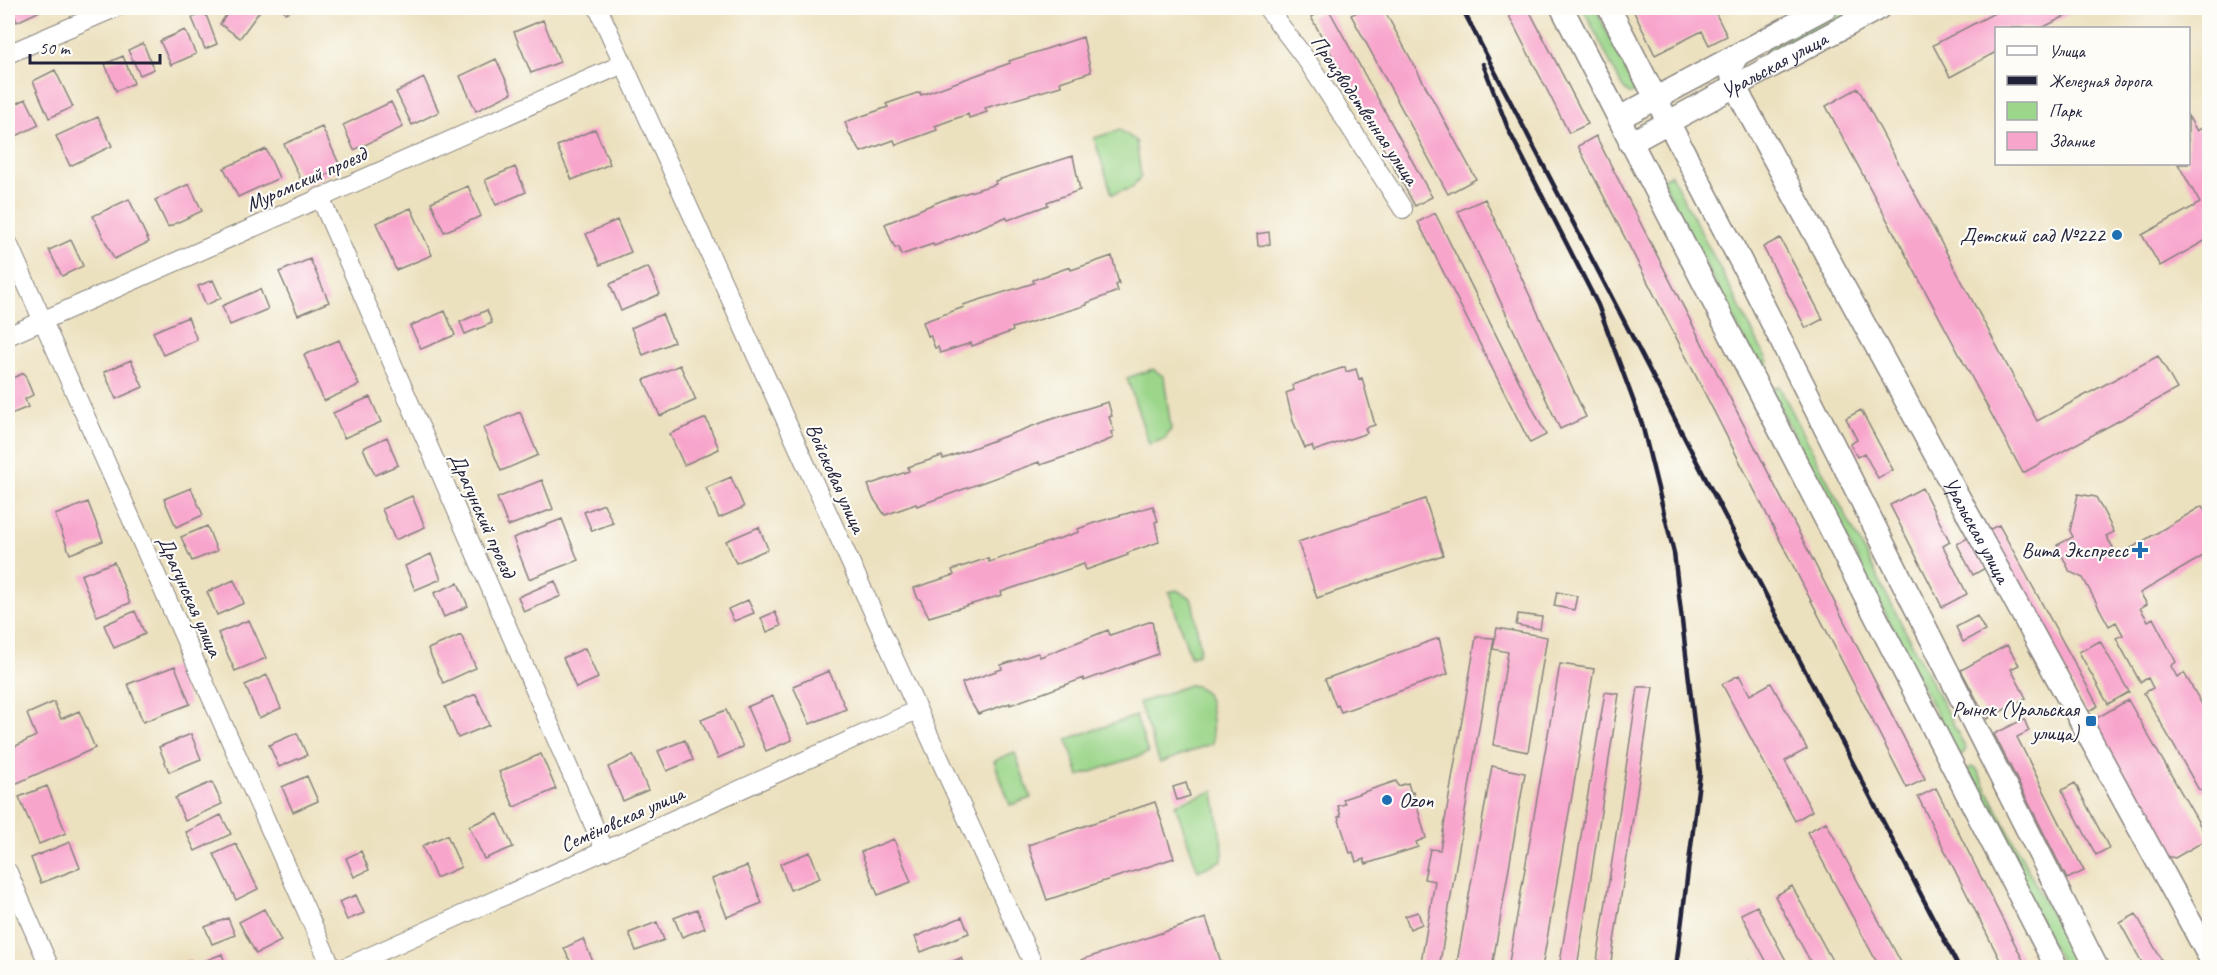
<svg xmlns="http://www.w3.org/2000/svg" width="2217" height="975" viewBox="0 0 2217 975" font-family="Caveat,sans-serif">
<rect width="100%" height="100%" fill="#fdfcf7"/>
<filter id="ink" filterUnits="userSpaceOnUse"><feTurbulence type="fractalNoise" baseFrequency=".0167" numOctaves="2"/><feDisplacementMap in="SourceGraphic" scale="12" xChannelSelector="R" yChannelSelector="G"/><feConvolveMatrix kernelMatrix="1 2 1 2 8 2 1 2 1" color-interpolation-filters="sRGB"/></filter>
<filter id="wash" filterUnits="userSpaceOnUse"><feTurbulence type="fractalNoise" baseFrequency=".008" numOctaves="4" result="noise"/><feDisplacementMap in="SourceGraphic" scale="24" xChannelSelector="R" yChannelSelector="G"/><feGaussianBlur stdDeviation="1.35" result="paint"/><feColorMatrix in="noise" values="0 0 0 0 0 0 0 0 0 0 0 0 0 0 0 0 0 1.4 0 .05"/><feComposite in="paint" operator="in"/></filter>
<g filter="url(#wash)">
<rect width="100%" height="100%" fill="#ece1bf"/>
<path fill="#9bd68a" stroke="#5e7c62" stroke-width="1.5" d="M1583,8H1595L1634,85V93L1629,94L1623,88Z
M1841,8H1862L1767,57L1765,52L1770,47Z
M1120,130L1136,141L1141,176L1132,188L1112,194L1094,138Z
M1671,174L1768,362L1765,368L1758,367L1662,179Z
M1153,369L1164,377L1171,429L1165,439L1149,444L1127,378Z
M1779,386L1966,749L1962,755L1958,756L1771,390Z
M1176,590L1190,597L1193,604L1200,648L1198,654L1190,656L1169,592Z
M1189,685C1216,685 1211,723 1213,743L1160,763L1139,703Z
M1136,716L1148,753L1079,776L1067,739Z
M1015,753L1031,798L1010,805L994,761Z
M1972,767L1976,768L2078,967H2063L1965,771Z
M1214,791L1223,852L1222,860L1198,871L1175,804Z"/>
<g id="blocks">
<path fill="#f8a5cc" d="M11,8H38L40,11L17,22Z
M231,8H262L240,38L220,24Z
M283,8H298L285,13Z
M1328,8L1432,197L1415,206L1311,17Z
M1365,8H1383L1476,179L1448,194L1351,15Z
M1505,8H1528L1588,124L1569,133Z
M1632,8H1720L1714,10L1727,36L1709,45L1702,31L1655,55Z
M2004,8H2081L2042,28H1996V52L1950,77L1933,45Z
M205,12L217,44L205,49L192,18Z
M543,20L560,62L531,73L514,32Z
M185,30L196,54L171,65L160,41Z
M1083,37L1091,72L1060,82L1061,86L985,108L987,112L969,118L968,114L935,126L937,130L896,145L894,140L861,152L849,134L845,122L888,107L886,104L920,92L921,95L1010,63L1009,61Z
M143,43L154,69L140,75L128,50Z
M123,56L134,83L116,91L105,64Z
M496,59L512,93L476,111L460,76Z
M55,70L73,107L49,118L33,81Z
M424,78L439,112L412,125L396,92Z
M1858,88L2037,421L2158,356L2177,389L2023,473L1826,106Z
M26,99L39,125L8,140V108Z
M391,102L403,127L354,150L343,125Z
M2188,116L2197,131L2210,123V238L2160,266L2142,235L2200,203L2178,164H2188Z
M98,117L112,146L70,166L56,136Z
M322,127L341,168L304,186L284,144Z
M595,129L610,164L572,180L557,146Z
M1596,136L1925,779L1907,788L1578,146Z
M266,149L279,178L238,197L224,168Z
M1073,156L1080,190L1047,202L1048,205L1008,220L1006,217L934,246L933,244L901,255L899,247L895,248L890,237L885,224L943,200L996,184L995,181L1013,175Z
M515,167L526,192L496,205L485,180Z
M189,184L202,211L168,227L155,200Z
M468,186L481,216L444,232L431,202Z
M129,199L149,242L114,259L93,216Z
M1485,199L1586,417L1560,429L1458,211Z
M411,208L432,255L396,270L376,223Z
M1435,213L1546,435L1530,443L1418,222Z
M617,220L631,252L600,265L586,234Z
M1269,232L1270,244L1258,246L1257,234Z
M1780,238L1823,319L1806,328L1763,247Z
M71,240L83,266L62,276L49,250Z
M1112,256L1119,284L1116,285L1118,291L1087,303V305L1012,328L1013,331L972,346L971,343L940,353L938,347L935,348L930,335L928,336L923,322L964,307L963,305L1034,283L1033,280L1070,267L1071,270Z
M310,259L329,302L298,315L279,272Z
M648,267L660,294L621,311L610,284Z
M213,280L221,298L206,305L198,286Z
M260,289L268,309L230,325L222,306Z
M487,310L492,323L465,334L460,322Z
M445,311L455,335L421,349L410,326Z
M662,314L674,342L643,355L631,328Z
M188,317L197,340L163,355L153,332Z
M339,340L359,385L324,401L304,355Z
M131,360L143,387L116,399L104,372Z
M680,365L696,400L660,416L644,380Z
M1345,367L1346,372L1356,369L1359,379L1362,378L1375,425L1365,428L1367,433L1314,451L1312,446L1305,448L1293,421L1286,393L1294,390L1292,385Z
M24,373L33,395L25,399L28,407L9,415L8,380Z
M370,397L381,422L344,438L333,413Z
M1108,402L1112,416L1109,417L1114,431L1111,432L1113,438L1082,451L1040,465L1039,462L917,506L916,504L885,515L873,498L868,485L909,471L908,467L942,456L943,459L1049,420Z
M1861,410L1893,470L1878,478L1864,453L1857,457L1850,444L1857,440L1846,418Z
M520,412L538,455L501,471L483,428Z
M706,418L719,449L684,465L670,434Z
M387,437L398,465L375,475L363,448Z
M731,477L744,507L719,518L706,488Z
M542,480L553,509L508,526L497,498Z
M191,488L203,515L176,527L164,499Z
M1922,488L1950,542L1943,546L1967,594L1942,607L1890,505Z
M2078,494L2096,497L2114,532L2106,536L2118,556L2202,506L2210,518V552L2140,593L2147,604L2140,608L2148,621L2153,618L2176,662L2171,666L2177,677L2184,673L2203,706L2210,702V793L2199,790L2144,693L2153,688L2148,678L2140,682L2116,638L2123,635L2116,622L2109,626L2083,578L2070,572L2057,545L2073,537L2070,531Z
M412,496L425,527L395,540L382,509Z
M1425,499L1443,555L1317,598L1298,542Z
M88,502L103,541L70,554L55,515Z
M604,504L613,523L592,531L584,512Z
M1153,506L1158,521L1155,522L1159,542L1127,553L1128,555L1086,570L1084,564L1001,592L1002,595L929,617L920,599H918L914,588L954,575L952,570L988,558L989,562L1079,532L1078,529L1094,523Z
M562,519L578,560L529,579L513,538Z
M1999,525L2098,706L2087,712L1988,530Z
M207,526L217,551L192,561L181,537Z
M759,527L768,549L736,563L726,541Z
M1971,536L1987,567L1973,575L1957,544Z
M431,554L441,579L415,590L405,566Z
M114,562L130,603L97,616L81,575Z
M234,580L244,603L217,615L207,592Z
M555,581L561,596L524,612L518,597Z
M458,583L468,606L444,617L434,593Z
M1557,592L1577,596L1574,610L1554,606Z
M748,600L754,613L734,621L728,609Z
M135,611L145,634L114,648L104,625Z
M775,612L781,626L767,632L761,618Z
M1518,614L1542,617L1540,629L1516,625Z
M1977,616L1985,631L1963,642L1956,627Z
M249,620L266,658L235,671L218,633Z
M1152,621L1158,654L1084,681V678L1010,705V703L978,714L967,696L962,683L1002,669L1001,665L1038,653L1040,657L1108,630L1110,635Z
M1497,628L1547,637L1528,752L1493,745L1508,652L1493,649Z
M461,635L476,668L443,683L428,649Z
M1476,637L1494,638L1439,968H1420L1435,881L1424,879L1430,849L1440,850Z
M1439,638L1448,674L1341,712L1338,705L1336,706L1325,679Z
M2100,641L2129,692L2108,704L2079,652Z
M2007,645L2019,665L2011,669L2026,698L1987,719L1961,670Z
M585,648L598,678L576,688L563,658Z
M1560,664L1594,669L1542,968H1508Z
M175,666L190,704L143,722L128,684Z
M829,671L846,709L810,724L793,686Z
M267,675L281,708L259,718L245,685Z
M1739,675L1750,695L1771,683L1807,749L1785,761L1812,811L1795,821L1722,684Z
M1638,687H1653L1610,968H1596Z
M1605,692L1619,694L1577,968H1559Z
M476,694L489,725L458,738L445,707Z
M773,696L792,740L766,751L747,707Z
M2128,700L2208,839L2175,858L2163,855L2088,723Z
M54,702L61,719L79,711L95,748L15,784L8,769V750L36,736L27,714Z
M8,707L13,721L8,723Z
M726,710L743,747L718,758L701,720Z
M2024,719L2029,731L2017,737L2084,871L2067,879L1994,734Z
M297,733L307,755L279,767L269,745Z
M191,734L201,759L169,772L159,747Z
M685,740L693,760L667,771L658,751Z
M541,754L556,789L514,807L499,772Z
M633,755L648,790L623,801L608,767Z
M1492,766L1525,773L1492,968H1456Z
M307,776L318,801L293,812L282,787Z
M1396,781L1398,786L1408,783L1411,793L1413,792L1426,838L1416,842L1418,847L1366,864L1364,859L1356,862L1353,852L1350,853L1338,817L1341,816L1338,806L1345,804L1343,799Z
M212,782L222,804L185,821L175,798Z
M1186,783L1190,796L1177,800L1173,787Z
M2075,783L2109,848L2096,855L2062,790Z
M47,786L66,833L39,844L19,797Z
M1936,788L2027,968H2004L1918,797Z
M1155,802L1174,858L1047,900L1028,845Z
M498,814L513,847L484,859L469,826Z
M221,815L231,834L195,851L186,832Z
M1826,822L1904,968H1880L1807,832Z
M447,835L461,867L436,878L422,846Z
M894,839L911,882L878,895L861,852Z
M70,842L80,868L41,883L31,858Z
M236,844L258,889L236,900L214,854Z
M361,851L369,870L354,877L346,858Z
M810,852L820,878L790,890L780,864Z
M747,866L762,903L727,917L712,879Z
M1792,886L1836,968H1814L1775,896Z
M356,895L364,913L347,920L339,902Z
M1757,906L1790,968H1770L1741,914Z
M264,909L281,941L256,954L239,922Z
M697,909L705,928L682,937L674,918Z
M1418,912L1422,924L1410,929L1405,916Z
M2136,914L2166,968H2145L2120,923Z
M962,917L969,933L921,952L915,937Z
M228,918L235,935L212,944L205,927Z
M1206,918L1223,968H1084L1081,960Z
M657,922L664,940L636,951L629,933Z
M583,939L596,968H573L564,948Z
M222,954L227,968H204L202,962Z
M961,958L965,968H941L940,966Z
M190,960L193,968H172V967Z
M1749,961L1752,968H1737Z"/>
</g>
</g>
<g filter="url(#ink)">
<use href="#blocks" fill-opacity="0" stroke="#87827d" stroke-width="1.5"/>
<g fill="none" stroke-linecap="round" stroke-linejoin="round">
<defs>
<path id="minor" d="M598,8L1035,968
M1267,8L1308,62L1403,209
M8,54L115,8
M320,197L605,851
M8,243L332,968
M8,336L623,64
M8,872L50,968
M344,968L917,710"/>
<g id="major">
<path d="M1562,8L2057,968"/>
<path d="M1609,8L1754,287L2097,968"/>
<path id="s1" d="M1739,54C1724,70 1735,85 1743,102L2210,958"/>
<path d="M1619,118L1825,8"/>
<path id="s2" d="M1630,143L1879,8"/>
</g>
</defs>
<use href="#minor" stroke="#87827d" stroke-width="20"/>
<use href="#major" stroke="#87827d" stroke-width="25"/>
<use href="#minor" stroke="#fff" stroke-width="18"/>
<use href="#major" stroke="#fff" stroke-width="22"/>
<path stroke="#22223b" stroke-width="4.5" d="M1462,8L1959,968
M1483,64L1509,131L1598,305L1642,424L1674,553L1700,773L1676,968"/>
</g>
</g>
<g fill="#1f6fb2" stroke="#fdfcf7" stroke-width="2">
<circle cx="2117" cy="235" r="6"/>
<path d="M2137 541h6v6h6v6h-6v6h-6v-6h-6v-6h6z"/>
<rect x="2085" y="715" width="12" height="12" rx="3"/>
<circle cx="1387" cy="800" r="6"/>
</g>
<g text-anchor="middle" dominant-baseline="central" stroke-width="4.5" stroke-linejoin="round" paint-order="stroke">
<g font-size="21" fill="#22223b" stroke="#fdfcf7">
<text stroke="none"><textPath href="#s2" startOffset="164">Уральская улица</textPath></text>
<text transform="translate(1365 110) rotate(56)">Производственная улица</text>
<text transform="translate(306 179) rotate(-24)">Муромский проезд</text>
<text transform="translate(836 478) rotate(66)">Войсковая улица</text>
<text transform="translate(483 515) rotate(66)">Драгунский проезд</text>
<text stroke="none"><textPath href="#s1" startOffset="540">Уральская улица</textPath></text>
<text transform="translate(190 596) rotate(66)">Драгунская улица</text>
<text transform="translate(622 819) rotate(-24)">Семёновская улица</text>
</g>
<g font-size="21" fill="#22223b" stroke="#fdfcf7" text-anchor="end">
<text x="2105" y="235">Детский сад №222</text>
<text x="2128" y="550">Вита Экспресс</text>
<text x="2079" y="709">Рынок (Уральская<tspan x="2079" dy="24">улица)</tspan></text>
<text x="1399" y="800" text-anchor="start">Ozon</text>
</g>
</g>
<rect width="2217" height="975" fill="none" stroke="#fdfcf7" stroke-width="30"/>
<rect x="1995" y="27" width="195" height="138" fill="#fdfcf7" stroke="#a5a5ac" stroke-width="1.5"/>
<rect x="2007" y="46" width="30" height="9" fill="#ffffff" stroke="#a5a5ac" stroke-width="1.5"/>
<text x="2049" y="57" font-size="18" fill="#22223b">Улица</text>
<rect x="2007" y="76" width="30" height="9" fill="#22223b" stroke="#a5a5ac" stroke-width="1.5"/>
<text x="2049" y="87" font-size="18" fill="#22223b">Железная дорога</text>
<rect x="2007" y="102" width="30" height="18" fill="#9bd68a" stroke="#a5a5ac" stroke-width="1.5"/>
<text x="2049" y="117" font-size="18" fill="#22223b">Парк</text>
<rect x="2007" y="132" width="30" height="18" fill="#f8a5cc" stroke="#a5a5ac" stroke-width="1.5"/>
<text x="2049" y="147" font-size="18" fill="#22223b">Здание</text>
<path d="M30 54v9h130v-9" fill="none" stroke="#22223b" stroke-width="3"/>
<text x="39" y="54" font-size="18" fill="#22223b" stroke="#fdfcf7" stroke-width="4.5" paint-order="stroke">50 m</text>
</svg>
